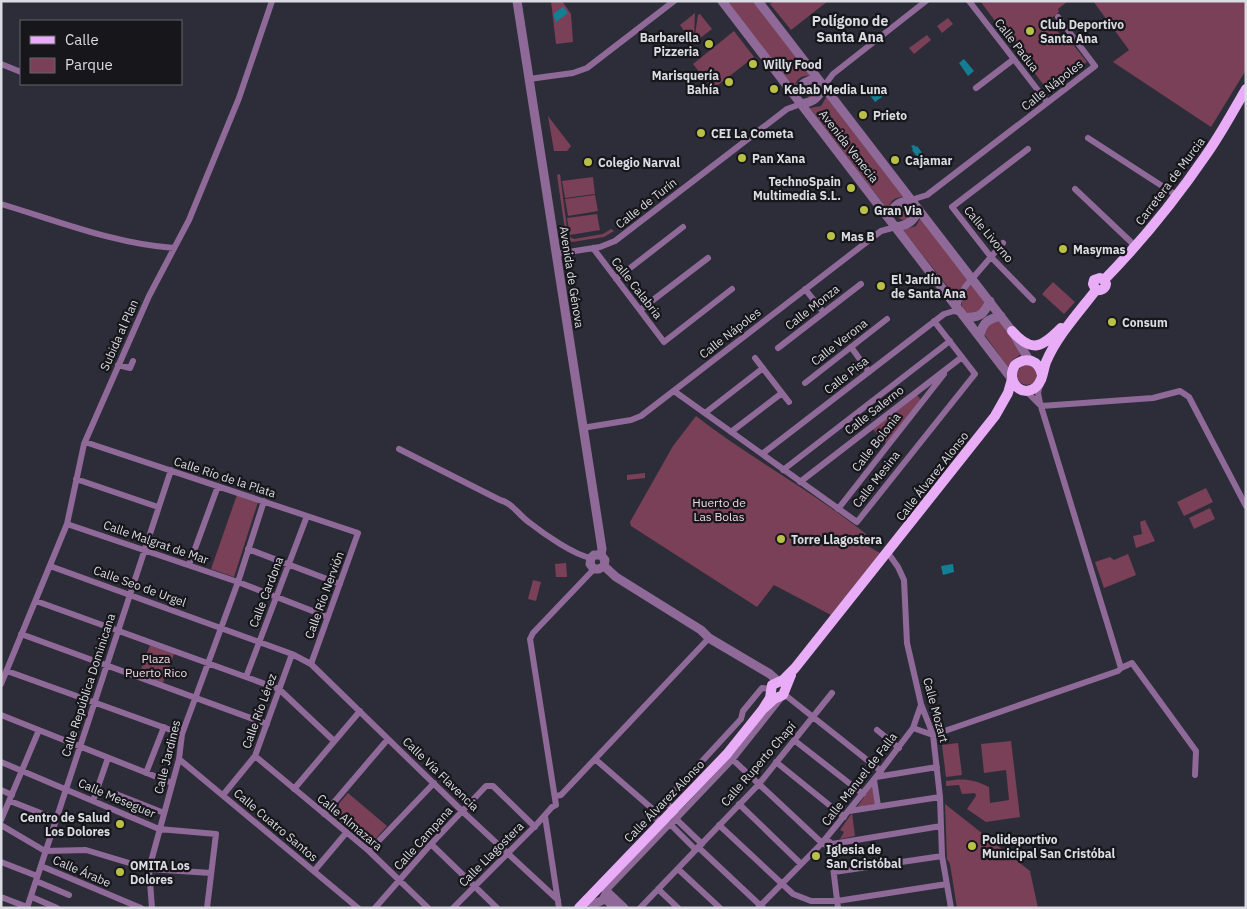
<svg xmlns="http://www.w3.org/2000/svg" width="1247" height="909" viewBox="0 0 1247 909" font-family="'IBM Plex Sans',sans-serif">
<rect width="100%" height="100%" fill="#2d2d39"/>
<path fill="#794058" d="M551,1H562L571,14L573,42L556,44Z
M726,1H754L811,76C801,75 796,79 794,89Z
M774,1H828L791,30L770,4Z
M980,1H1068L1058,9L1059,12L1049,20L1065,41L1067,40L1069,43L1071,42L1087,62L1053,88H1046Z
M1093,1H1246V70L1211,127L1113,62L1129,50Z
M695,13L694,36L690,39L680,25Z
M700,14L712,29L699,39L695,35L698,15Z
M948,18L953,24L942,33L937,26Z
M734,31L754,57L713,89L693,64Z
M927,35L931,40L914,54L909,48Z
M804 91a6 6 0 1 1 12 0a6 6 0 1 1-12 0Z
M827,96L905,197C896,197 890,199 888,210L810,108L821,106Z
M548,116L571,146L567,151H554Z
M560,174L568,236L574,239L603,234L611,229L614,231L604,237L572,242L566,237L557,175Z
M593,177L595,194L565,198L562,181Z
M595,195L598,211L568,216L565,199Z
M897 213a7 7 0 1 1 14 0a7 7 0 1 1-14 0Z
M597,214L600,230L570,235L567,218Z
M921,217L968,279L955,296L903,230L916,226Z
M1053,282L1075,302L1064,314L1042,294Z
M972,284L985,303L982,311L969,315C955,305 963,293 972,284Z
M1000,320L1016,342L1021,354L1014,359L1008,367L984,334L987,323Z
M1017 375a10 10 0 1 1 20 0a10 10 0 1 1-20 0Z
M917,395L921,400L886,443L879,437L873,429Z
M696,416C750,458 812,491 866,534L862,540L865,542L864,544L880,553L831,615L774,585L757,607L631,526L630,522L673,446Z
M645,473V478L627,480V475Z
M1206,488L1213,502L1184,516L1177,502Z
M238,492L259,499L234,577L211,569Z
M1210,508L1215,519L1194,529L1189,518Z
M1145,520L1155,541L1136,548L1133,536L1142,534L1140,522Z
M1128,554L1136,575L1104,588L1095,562L1110,557L1114,560Z
M566,563L567,577H556L555,564Z
M533,580L541,582L536,601L528,599Z
M150,645L174,654L163,683L139,675Z
M1011,741L1020,817L986,822L967,809L976,796L975,793L962,794L959,785L946,786V781C962,778 974,779 989,787L990,803L1009,800L1006,770L984,773L981,744Z
M958,743L962,775L946,777L942,745Z
M872,786L875,804L857,807Z
M348,793L387,826L370,845L331,813Z
M945,804L1030,871L1038,908H957L950,864L947,859Z
M852,813L855,836L840,839L844,832L840,830Z"/>
<path fill="#127f95" d="M563,7L568,13L556,22L553,14Z
M964,59L974,71L968,76L959,63Z
M871,84L882,97L875,102L865,89Z
M914,145L916,147L917,146L926,158L921,162L912,150L913,149L911,146Z
M953,564L954,572L943,575L941,566Z"/>
<g fill="none" stroke-linecap="round" stroke-linejoin="round">
<path stroke="#8f6a98" stroke-width="6" d="M969,1L1047,102
M1,64L21,72
M529,79L573,73L587,68L674,1
M824,86L833,74L926,1
M976,88L1014,59
M1088,138L1176,195
M1028,149L952,207L991,257L1033,300
M1075,189L1131,242L1134,248
M911,200L927,195L1095,66L1058,17
M1,204C58,221 115,244 174,248
M593,248L664,342L732,289
M556,254L600,247L615,241L787,109L801,104
M616,279L683,227
M805,289L824,313
M957,306L961,294L965,287L1003,243
M640,310L708,258
M851,347L869,372
M778,348L861,284
M755,358L789,402
M118,365L130,368L133,361
M805,383L887,319
M1040,384L1038,393L1040,403L1121,668
M674,391L857,522L975,374L934,321
M1026,391L1041,406L1153,398L1180,391L1189,397L1246,506
M705,413L763,368
M582,428L631,420L641,416L881,231L896,227
M731,432L782,393
M85,442L358,533L311,664
M399,449L500,500C513,503 519,516 530,523C544,534 574,555 591,558
M762,454L944,314L954,311L963,313
M783,470L950,341
M76,479L158,507
M800,482L962,357
M838,509L944,374
M67,524L238,582L328,617
M248,549L340,584
M888,553L898,567L904,580L907,643L921,704L933,735L940,797L942,856L951,908
M189,565L218,486
M50,566L292,654L311,664L462,811L558,900
M36,601L279,689L333,740
M21,634L267,724
M7,671L182,734
M246,677L307,516
M1,684L67,524L84,444L149,296L189,220L239,98L272,1
M784,694L881,771
M921,705L913,728L933,735
M1,715L172,783
M877,730L899,748
M933,735L1118,671L1121,668L1132,663L1196,751L1195,775
M794,740L863,794
M255,756L369,851L428,908
M731,758L822,843
M179,759L358,908
M595,759L656,812
M1,762L159,829L216,834L207,908
M776,762L844,817
M146,773L164,727
M876,777L937,767
M874,780L878,806
M294,789L360,711
M1,790L12,795
M116,794L164,813
M223,795L255,756L292,654
M556,796L561,795L709,638
M10,801L56,819
M93,801L108,758
M739,804L801,864
M656 815a10 10 0 1 1 20 0a10 10 0 1 1-20 0Z
M668,805L669,797L741,719L743,711L762,688L771,689
M849,811L940,797
M324,814L388,739
M545,816L559,908
M1,820L39,730
M1,825L45,851L86,850L149,869L211,873
M719,825L793,894L811,901H837L947,884
M830,842L838,908
M822,843L826,845L941,826
M431,844L497,908
M702,844L676,819L733,759L783,696
M698,847L763,908
M369,851L434,783
M1,862L37,876
M41,866L141,908
M678,869L720,908
M314,871L346,833
M834,872L942,856
M36,881L69,895
M658,889L678,908
M606,891L670,824L696,850
M1,897L27,907
M34,898L57,908
M27,908L171,470
M152,908L149,869L179,759L182,734L238,582L264,501
M375,908L431,844L486,786H493L535,827
M453,908L537,824L552,807L556,805L530,639L533,633L594,569
M640,908L759,784L832,693
M758,908L822,843L876,777L913,728"/>
<path stroke="#8f6a98" stroke-width="9" d="M517,1L602,549L601,555
M722,1L1011,378
M758,1L1012,331L1029,360
M795,96C800,84 805,81 817,78
M801,104C814,102 818,98 824,86
M888,217C894,205 898,202 911,200
M896,227C909,225 913,221 919,210
M966,317C980,318 984,314 990,301
M980,335C983,322 988,319 1001,316
M604,566L599,569H594L590,564L591,558L594,555H601L605,560L604,566L616,577L701,630L709,638L770,674L779,682
M606,891L624,908
M605,898L615,908
M586,900L594,904L603,900L607,892L603,883"/>
<path stroke="#e9acf7" stroke-width="10" d="M1104,280C1141,242 1176,199 1206,155C1221,134 1233,111 1246,89
M1096,290L1093,284L1094,280L1100,278L1104,280
M1012,331C1032,354 1042,347 1061,328
M1042,375C1039,360 1026,356 1015,365C1005,381 1022,399 1036,387C1043,381 1043,370 1046,362C1057,336 1079,312 1096,290C1101,291 1105,289 1106,284L1104,280
M763,709L770,698L772,685L783,680L795,668L995,416L1008,393L1012,379
M579,908L727,754L763,709L774,699L783,695L791,675"/>
</g>
<g fill="#b9c046" stroke="#16161b" stroke-width="2">
<circle cx="1030" cy="31" r="5"/>
<circle cx="709" cy="44" r="5"/>
<circle cx="753" cy="64" r="5"/>
<circle cx="729" cy="82" r="5"/>
<circle cx="774" cy="89" r="5"/>
<circle cx="863" cy="115" r="5"/>
<circle cx="701" cy="133" r="5"/>
<circle cx="742" cy="158" r="5"/>
<circle cx="895" cy="160" r="5"/>
<circle cx="588" cy="162" r="5"/>
<circle cx="851" cy="188" r="5"/>
<circle cx="864" cy="210" r="5"/>
<circle cx="831" cy="236" r="5"/>
<circle cx="1063" cy="249" r="5"/>
<circle cx="881" cy="286" r="5"/>
<circle cx="1112" cy="322" r="5"/>
<circle cx="781" cy="539" r="5"/>
<circle cx="120" cy="824" r="5"/>
<circle cx="972" cy="846" r="5"/>
<circle cx="816" cy="856" r="5"/>
<circle cx="120" cy="872" r="5"/>
</g>
<g text-anchor="middle" dominant-baseline="central" stroke-width="4.5" stroke-linejoin="round" paint-order="stroke">
<g font-size="12" font-weight="bold" fill="#dbdbe3" stroke="#16161b" text-anchor="start">
<text x="1040" y="24">Club Deportivo<tspan x="1040" dy="14">Santa Ana</tspan></text>
<text x="699" y="37" text-anchor="end">Barbarella<tspan x="699" dy="14">Pizzeria</tspan></text>
<text x="763" y="64">Willy Food</text>
<text x="719" y="75" text-anchor="end">Marisquería<tspan x="719" dy="14">Bahía</tspan></text>
<text x="784" y="89">Kebab Media Luna</text>
<text x="873" y="115">Prieto</text>
<text x="711" y="133">CEI La Cometa</text>
<text x="752" y="158">Pan Xana</text>
<text x="905" y="160">Cajamar</text>
<text x="598" y="162">Colegio Narval</text>
<text x="841" y="181" text-anchor="end">TechnoSpain<tspan x="841" dy="14">Multimedia S.L.</tspan></text>
<text x="874" y="210">Gran Via</text>
<text x="841" y="236">Mas B</text>
<text x="1073" y="249">Masymas</text>
<text x="891" y="279">El Jardín<tspan x="891" dy="14">de Santa Ana</tspan></text>
<text x="1122" y="322">Consum</text>
<text x="791" y="539">Torre Llagostera</text>
<text x="110" y="817" text-anchor="end">Centro de Salud<tspan x="110" dy="14">Los Dolores</tspan></text>
<text x="982" y="839">Polideportivo<tspan x="982" dy="14">Municipal San Cristóbal</tspan></text>
<text x="826" y="849">Iglesia de<tspan x="826" dy="14">San Cristóbal</tspan></text>
<text x="130" y="865">OMITA Los<tspan x="130" dy="14">Dolores</tspan></text>
</g>
<g font-size="12" fill="#dbdbe3" stroke="#16161b">
<text transform="translate(1017 45) rotate(52)">Calle Padua</text>
<text transform="translate(1052 85) rotate(-38)">Calle Nápoles</text>
<text transform="translate(849 146) rotate(52)">Avenida Venecia</text>
<text transform="translate(1170 181) rotate(-53)">Carretera de Murcia</text>
<text transform="translate(646 203) rotate(-38)">Calle de Turín</text>
<text transform="translate(989 234) rotate(50)">Calle Livorno</text>
<text transform="translate(572 277) rotate(81)">Avenida de Génova</text>
<text transform="translate(637 288) rotate(52)">Calle Calabria</text>
<text transform="translate(812 307) rotate(-38)">Calle Monza</text>
<text transform="translate(730 333) rotate(-38)">Calle Nápoles</text>
<text transform="translate(119 335) rotate(-66)">Subida al Plan</text>
<text transform="translate(839 342) rotate(-38)">Calle Verona</text>
<text transform="translate(846 375) rotate(-38)">Calle Pisa</text>
<text transform="translate(874 410) rotate(-38)">Calle Salerno</text>
<text transform="translate(876 442) rotate(-52)">Calle Bolonia</text>
<text transform="translate(932 476) rotate(-52)">Calle Álvarez Alonso</text>
<text transform="translate(225 477) rotate(18)">Calle Río de la Plata</text>
<text transform="translate(876 479) rotate(-52)">Calle Mesina</text>
<text transform="translate(156 542) rotate(19)">Calle Malgrat de Mar</text>
<text transform="translate(140 586) rotate(20)">Calle Seo de Urgel</text>
<text transform="translate(266 592) rotate(-69)">Calle Cardona</text>
<text transform="translate(324 595) rotate(-70)">Calle Río Nervión</text>
<text transform="translate(88 685) rotate(-72)">Calle República Dominicana</text>
<text transform="translate(936 710) rotate(75)">Calle Mozart</text>
<text transform="translate(259 711) rotate(-70)">Calle Río Lérez</text>
<text transform="translate(167 757) rotate(-76)">Calle Jardines</text>
<text transform="translate(758 764) rotate(-49)">Calle Ruperto Chapí</text>
<text transform="translate(441 774) rotate(44)">Calle Vía Flavencia</text>
<text transform="translate(859 779) rotate(-52)">Calle Manuel de Falla</text>
<text transform="translate(117 798) rotate(23)">Calle Meseguer</text>
<text transform="translate(664 801) rotate(-46)">Calle Álvarez Alonso</text>
<text transform="translate(350 822) rotate(40)">Calle Almazara</text>
<text transform="translate(276 825) rotate(40)">Calle Cuatro Santos</text>
<text transform="translate(423 838) rotate(-48)">Calle Campana</text>
<text transform="translate(491 854) rotate(-45)">Calle Llagostera</text>
<text transform="translate(82 871) rotate(23)">Calle Árabe</text>
</g>
<g font-size="12" fill="#efd7df" stroke="#16161b">
<text x="719" y="502">Huerto de<tspan x="719" dy="14">Las Bolas</tspan></text>
<text x="156" y="658">Plaza<tspan x="156" dy="14">Puerto Rico</tspan></text>
</g>
<g font-size="14" font-weight="bold" fill="#dbdbe3" stroke="#16161b">
<text x="850" y="21">Polígono de<tspan x="850" dy="16">Santa Ana</tspan></text>
</g>
</g>
<rect width="1247" height="909" fill="none" stroke="#dbdbe3" stroke-width="5"/>
<rect x="20" y="20" width="162" height="65" fill="#16161b" stroke="#65656b"/>
<rect x="30" y="36" width="25" height="8" fill="#e9acf7" stroke="#65656b"/>
<text x="65" y="45" font-size="15" fill="#dbdbe3">Calle</text>
<rect x="30" y="58" width="25" height="15" fill="#794058" stroke="#65656b"/>
<text x="65" y="70" font-size="15" fill="#dbdbe3">Parque</text>
</svg>
